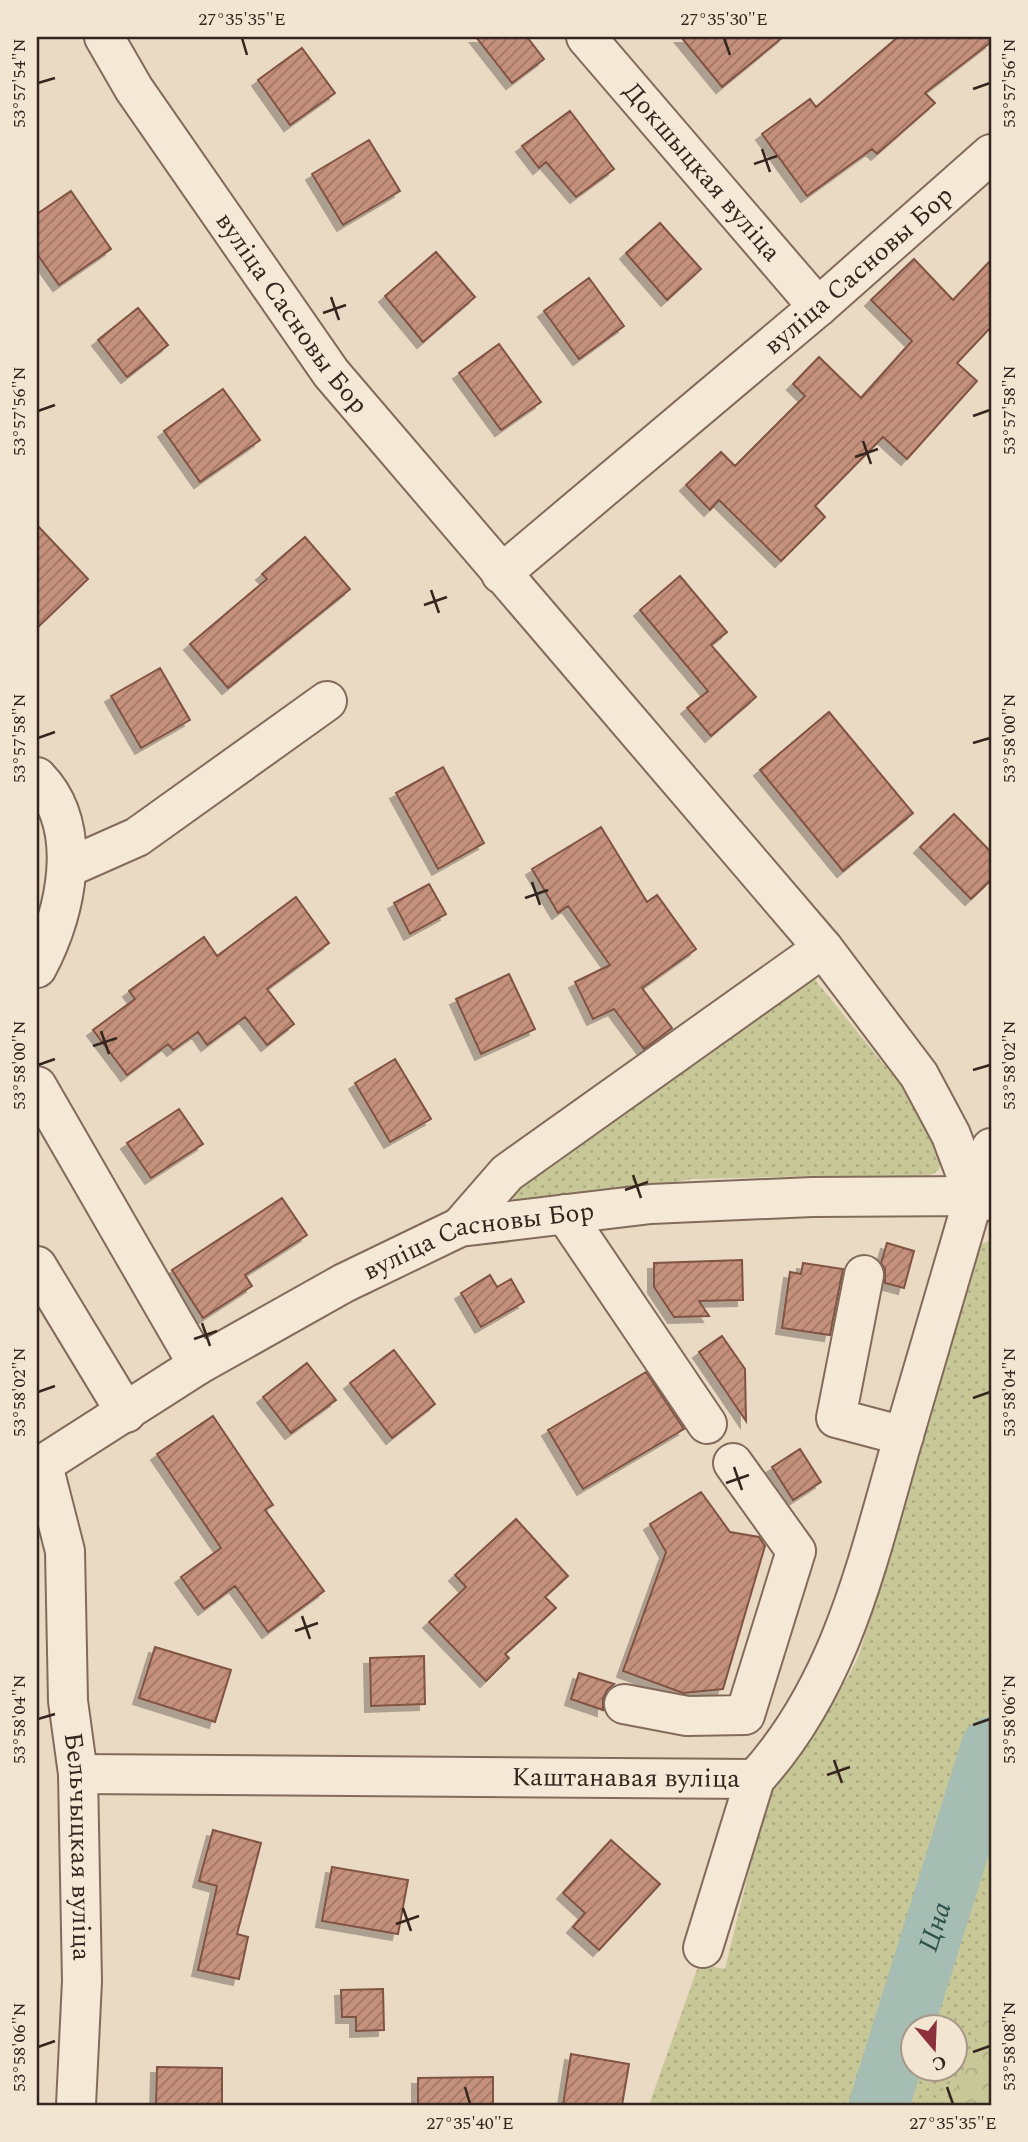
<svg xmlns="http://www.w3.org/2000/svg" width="1028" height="2142" viewBox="0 0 1028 2142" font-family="Spectral,serif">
<defs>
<pattern id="grass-dots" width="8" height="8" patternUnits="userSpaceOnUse" patternTransform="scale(1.75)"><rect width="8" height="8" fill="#c7c798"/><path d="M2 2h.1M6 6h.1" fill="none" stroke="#acab83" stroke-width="1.8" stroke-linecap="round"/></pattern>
<pattern id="forest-crowns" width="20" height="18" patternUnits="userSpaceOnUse" patternTransform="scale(1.75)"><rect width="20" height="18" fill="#c7c798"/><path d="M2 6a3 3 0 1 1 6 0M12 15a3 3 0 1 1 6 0" fill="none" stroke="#acab83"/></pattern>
<pattern id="building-hatch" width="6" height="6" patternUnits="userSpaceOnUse" patternTransform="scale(1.75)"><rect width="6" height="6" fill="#c5917c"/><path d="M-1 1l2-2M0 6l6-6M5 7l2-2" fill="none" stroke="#a17665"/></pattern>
<filter id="shadow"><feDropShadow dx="-6" dy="6" stdDeviation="0" flood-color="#0004"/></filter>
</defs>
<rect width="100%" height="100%" fill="#ead9c3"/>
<path fill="url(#grass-dots)" d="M807,970L904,1089L938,1135L944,1154L938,1171L922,1179L901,1183L819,1176L692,1179L584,1199L521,1202L513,1199L510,1194Z
M991,1240V1705L861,2105H649L699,1964L725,1969L767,1797L789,1760L812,1737L841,1689L858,1658L871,1617L958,1261L973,1248Z
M991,1786V2105H890L912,2035V2068H954V2026H915Z"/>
<path fill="url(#forest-crowns)" d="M991,1997V2105H950Z"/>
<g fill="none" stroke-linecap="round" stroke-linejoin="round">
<path stroke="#a5bdb3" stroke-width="60" id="s1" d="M879,2105L991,1747"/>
</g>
<path fill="url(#building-hatch)" stroke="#805343" stroke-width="2" filter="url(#shadow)" d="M476,37H527L544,59L512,83Z
M681,37H783L722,87Z
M898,37H991V42L925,93L935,103L877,154L872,149L807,196L762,134L810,99L816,107Z
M302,48L335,93L290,125L258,80Z
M570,111L614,169L576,197L546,162L539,168L522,146Z
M369,140L400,191L343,225L312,174Z
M71,191L111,249L59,285L37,254V214Z
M660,223L701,269L667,300L626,253Z
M436,252L475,297L423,342L385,296Z
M914,259L953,300L991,260V327L957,363L977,381L907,459L883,437L815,506L825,517L781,561L719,500L710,510L686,485L721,452L735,466L805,396L793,384L819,357L861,398L912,341L871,300Z
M589,278L624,326L579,359L544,311Z
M138,308L168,345L127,377L98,340Z
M499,344L541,402L501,430L459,373Z
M223,389L260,440L200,482L164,431Z
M37,525L88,579L37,628Z
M305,537L350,589L228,688L190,644L267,579L262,574Z
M680,576L727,632L711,645L756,697L711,736L687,708L708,691L640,610Z
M160,668L190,720L141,748L111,696Z
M829,712L913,813L843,871L760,770Z
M443,767L484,843L438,869L396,793Z
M954,814L991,852V880L971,899L920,847Z
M601,827L647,902L657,895L696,949L642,988L672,1028L644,1049L614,1009L593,1019L575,982L610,965L568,906L558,913L532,869Z
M429,884L446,914L410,934L394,903Z
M296,897L329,943L267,989L294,1024L267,1045L245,1017L207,1045L198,1032L173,1050L168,1044L127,1075L93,1030L135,999L129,991L204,937L217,956Z
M509,974L535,1029L481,1054L456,999Z
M395,1059L431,1119L390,1142L355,1083Z
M179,1109L203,1144L151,1178L127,1143Z
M282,1198L307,1235L245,1275L252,1286L203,1318L172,1270Z
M887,1243L914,1251L904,1288L885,1283V1269L881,1263Z
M742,1260L743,1300L699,1301L709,1316L674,1317L654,1287V1263Z
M803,1263L843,1269L830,1335L782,1328L790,1272L801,1274Z
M490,1275L497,1287L511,1279L524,1302L481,1327L461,1293Z
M722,1336L745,1369L746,1421L699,1352Z
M394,1350L435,1404L392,1438L350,1383Z
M307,1363L336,1400L291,1433L263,1397Z
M646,1372L684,1429L583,1489L548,1430Z
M213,1416L273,1505L265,1510L324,1591L268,1632L235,1586L204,1609L181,1577L221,1548L157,1454Z
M800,1449L821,1482L793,1500L772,1467Z
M701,1492L730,1532L759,1537L765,1546L723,1689L683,1693L623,1671L666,1552L650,1524Z
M516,1519L568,1576L545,1597L556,1608L505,1654L509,1658L486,1681L429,1622L466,1587L455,1575Z
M155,1647L231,1670L215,1722L139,1698Z
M424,1656L425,1704L371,1706L370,1658Z
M579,1673L614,1684L607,1690L603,1699V1710L571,1699Z
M213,1830L261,1843L237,1934L248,1937L239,1979L198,1970L217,1886L199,1881Z
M611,1840L660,1884L599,1950L573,1927L585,1913L563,1893Z
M332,1867L408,1880L398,1934L322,1921Z
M383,1989L384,2030L356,2031V2017H342L341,1990Z
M571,2054L629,2064L622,2105H563Z
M157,2067L222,2068V2105H156Z
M493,2077V2105H418V2078Z"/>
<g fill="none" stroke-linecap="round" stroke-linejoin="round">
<defs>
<g id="minor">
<path id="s2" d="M104,37L134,89L331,373L823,948L919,1075L951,1135L974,1196"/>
<path id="s3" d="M586,37L818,307"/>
<path id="s4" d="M501,574L818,307L991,154"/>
<path d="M37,777C86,827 66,913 37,968"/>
<path d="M67,868L137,837L327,701"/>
<path d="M37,1086L198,1365"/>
<path d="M565,1214L707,1424"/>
<path d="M460,1227L507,1173L823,948"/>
<path d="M37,1266L126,1413"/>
<path d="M864,1275L836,1418L904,1436"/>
<path id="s5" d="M43,1465L65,1551L68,1701L78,1774L82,1981L76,2105"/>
<path id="s6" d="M37,1468L198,1365L344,1283L460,1227L651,1204L812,1197L974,1196L991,1201"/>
<path d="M624,1704L687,1716L745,1715L796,1551L733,1463"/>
<path id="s7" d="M78,1774L755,1779C839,1687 866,1568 899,1452C924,1367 949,1282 974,1196L991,1148"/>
<path d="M703,1948L755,1779"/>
</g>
</defs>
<use href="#minor" stroke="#836b5b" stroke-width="42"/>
<use href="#minor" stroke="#f6e8d6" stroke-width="38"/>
</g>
<path fill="none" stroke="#34261e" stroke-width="2.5" d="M242,38L247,55M724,38L730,55M38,83L55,78M973,89L990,83M762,149L770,172M754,164L777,156M331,297L339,320M323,313L346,305M38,411L55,405M973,416L990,410M863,441L871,464M855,457L878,449M431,590L439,613M424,605L447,597M38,738L55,732M973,743L990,738M532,882L540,905M525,898L548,890M101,1031L109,1054M93,1046L117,1038M38,1065L55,1059M973,1070L990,1065M633,1175L641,1198M625,1190L648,1182M202,1323L210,1346M194,1339L217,1331M38,1392L55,1386M973,1398L990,1392M734,1467L742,1490M726,1483L749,1475M302,1616L310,1639M295,1631L318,1623M38,1719L55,1714M973,1725L990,1719M834,1760L842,1783M827,1775L850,1767M403,1908L411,1931M396,1924L419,1916M38,2047L55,2041M973,2052L990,2046M465,2087L470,2104M947,2087L953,2104"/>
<g text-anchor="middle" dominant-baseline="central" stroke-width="6" stroke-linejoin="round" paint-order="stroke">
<g font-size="26" fill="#34261e" stroke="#f2e5d2">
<text stroke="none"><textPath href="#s3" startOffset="178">Докшыцкая вуліца</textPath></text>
<text stroke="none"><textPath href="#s4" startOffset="469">вуліца Сасновы Бор</textPath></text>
<text stroke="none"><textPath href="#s2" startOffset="334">вуліца Сасновы Бор</textPath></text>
<text stroke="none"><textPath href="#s6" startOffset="502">вуліца Сасновы Бор</textPath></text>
<text stroke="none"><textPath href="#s7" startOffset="548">Каштанавая вуліца</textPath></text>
<text stroke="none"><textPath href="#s5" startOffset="385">Бельчыцкая вуліца</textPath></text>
</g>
<g font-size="28" font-style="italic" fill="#2f534c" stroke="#f2e5d2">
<text stroke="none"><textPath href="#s1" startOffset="187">Цна</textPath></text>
</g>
</g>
<rect width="1028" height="2142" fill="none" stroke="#f2e5d2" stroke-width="77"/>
<g transform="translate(934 2048) rotate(161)"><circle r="33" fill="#f2e5d2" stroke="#a6998a" stroke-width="2"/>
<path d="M0-5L12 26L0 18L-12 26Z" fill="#8d303d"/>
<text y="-10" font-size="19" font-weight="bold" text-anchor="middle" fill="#34261e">С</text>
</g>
<rect x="38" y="38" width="952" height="2066" fill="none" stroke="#34261e" stroke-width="2.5"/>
<g font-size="18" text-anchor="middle" fill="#34261e">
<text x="242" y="25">27°35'35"E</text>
<text x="724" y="25">27°35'30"E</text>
<text transform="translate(1009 83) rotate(-90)" y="6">53°57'56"N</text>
<text transform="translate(19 83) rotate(-90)" y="6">53°57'54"N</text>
<text transform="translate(1009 410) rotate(-90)" y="6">53°57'58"N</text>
<text transform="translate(19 411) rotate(-90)" y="6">53°57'56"N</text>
<text transform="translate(1009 738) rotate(-90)" y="6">53°58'00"N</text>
<text transform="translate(19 738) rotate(-90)" y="6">53°57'58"N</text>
<text transform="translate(1009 1065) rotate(-90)" y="6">53°58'02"N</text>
<text transform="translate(19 1065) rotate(-90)" y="6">53°58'00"N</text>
<text transform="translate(1009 1392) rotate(-90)" y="6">53°58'04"N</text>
<text transform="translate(19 1392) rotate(-90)" y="6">53°58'02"N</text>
<text transform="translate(1009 1719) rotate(-90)" y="6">53°58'06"N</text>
<text transform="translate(19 1719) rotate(-90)" y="6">53°58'04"N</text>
<text transform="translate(1009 2046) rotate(-90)" y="6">53°58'08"N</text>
<text transform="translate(19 2047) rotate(-90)" y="6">53°58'06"N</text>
<text x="470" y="2129">27°35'40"E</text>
<text x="953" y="2129">27°35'35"E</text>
</g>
</svg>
